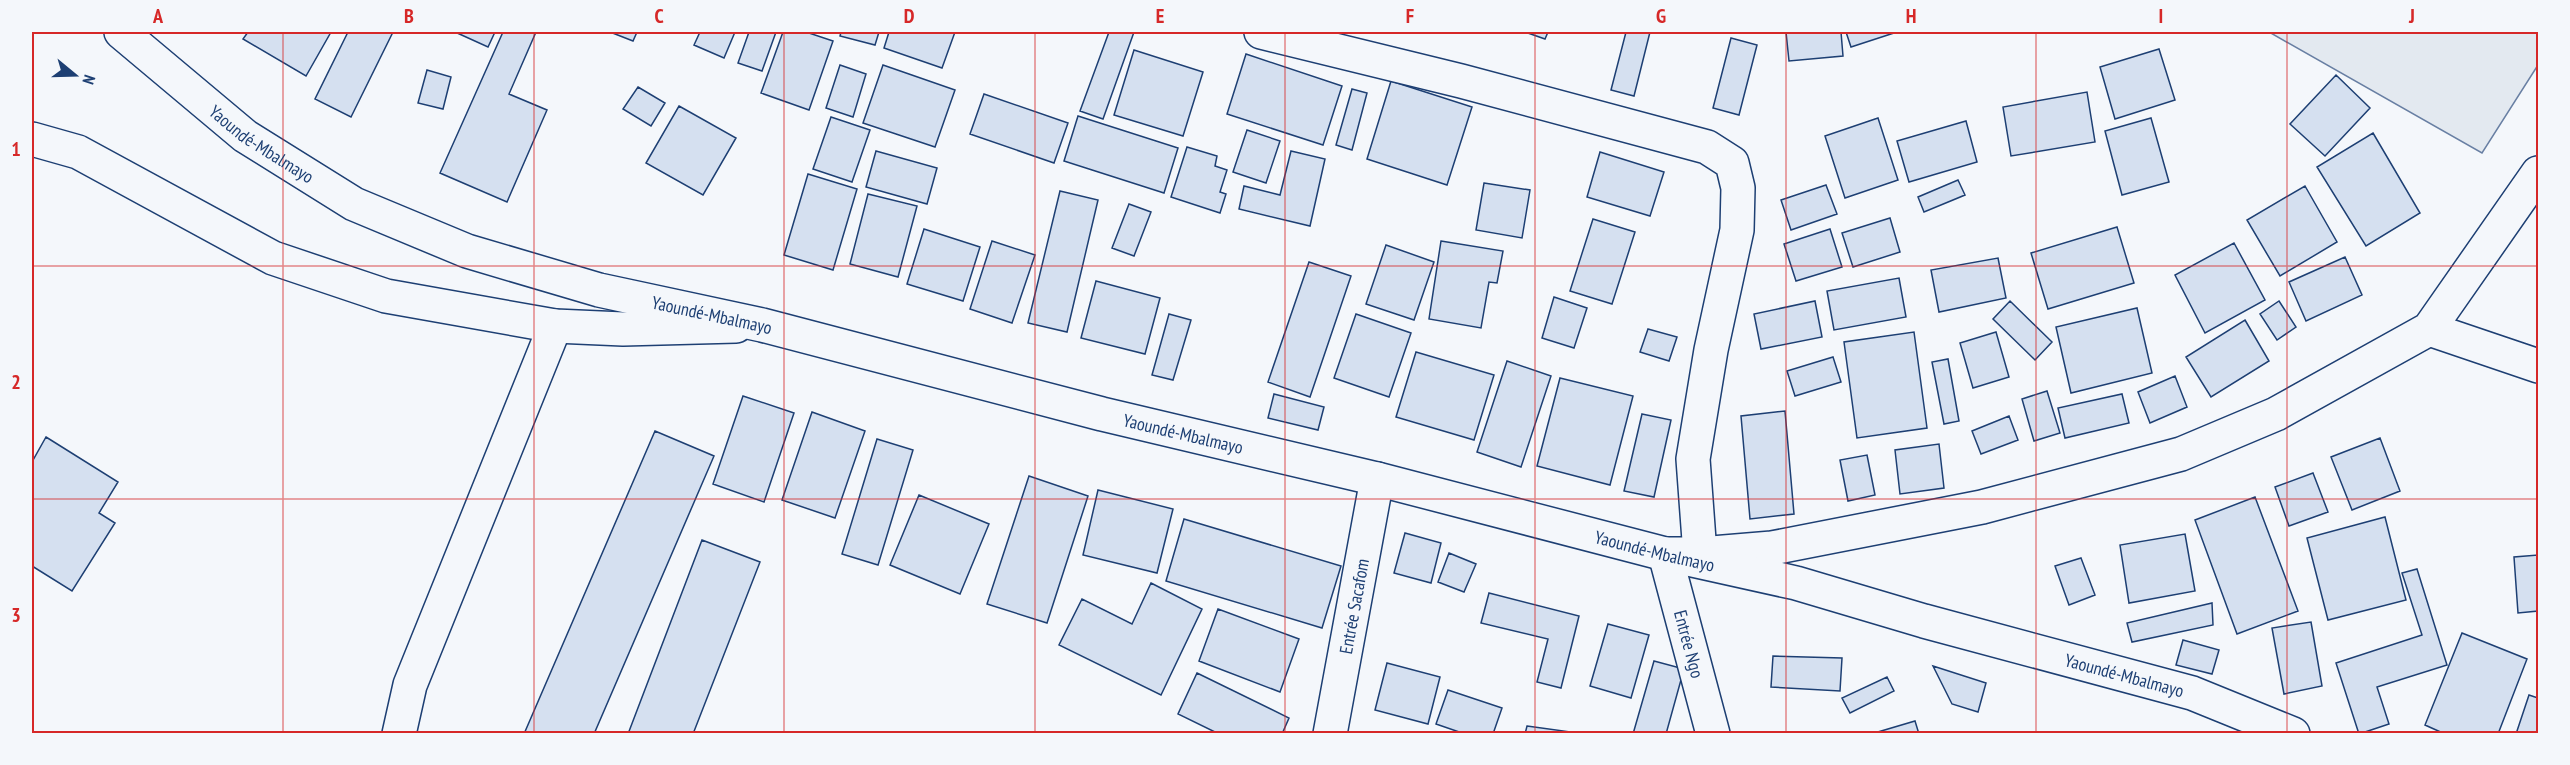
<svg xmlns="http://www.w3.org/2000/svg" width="2570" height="765" viewBox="0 0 2570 765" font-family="'PT Sans Narrow',sans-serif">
<rect width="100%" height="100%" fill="#f4f7fb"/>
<path fill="#e3e9f0" stroke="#687fa3" stroke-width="1.5" d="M2269,32H2538V65L2482,153Z"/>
<path fill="#d5e0f0" stroke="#1d3f73" stroke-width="1.5" d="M248,32H331L306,76L243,39Z
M348,32H393L351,117L315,99Z
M455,32H495L488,47Z
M503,32H536L509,94L547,110L507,202L440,173Z
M610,32H637L633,41Z
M700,32H735L724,58L694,45Z
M749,32H776L762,71L738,63Z
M783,32H806L833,41L809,110L761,93Z
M841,32H879L875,45L840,36Z
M889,32H955L942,68L884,48Z
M1109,32H1134L1103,119L1080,111Z
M1525,32H1548L1545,39Z
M1626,32H1650L1634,96L1611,90Z
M1786,32H1841L1843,56L1789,61Z
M1846,32H1897L1851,47Z
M1731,38L1757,45L1739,115L1713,108Z
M2159,49L2175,100L2115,119L2100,67Z
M1134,50L1203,72L1183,136L1114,115Z
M1246,54L1342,86L1323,145L1227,114Z
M840,65L866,74L853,117L826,108Z
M883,65L955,90L935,147L863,123Z
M427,70L451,77L443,109L418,103Z
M2336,75L2370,108L2325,156L2290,124Z
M1391,81L1472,107L1447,185L1367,159Z
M638,87L665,103L651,126L623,109Z
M1352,89L1367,93L1352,150L1336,145Z
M2087,92L2095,142L2011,156L2003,107Z
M984,94L1068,123L1054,163L970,134Z
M679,106L736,138L703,195L646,163Z
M1078,116L1178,148L1164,193L1064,161Z
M831,117L870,130L852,182L813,169Z
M1878,118L1898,180L1845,198L1825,136Z
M2151,118L2169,182L2122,195L2105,131Z
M1966,121L1977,162L1909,182L1897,141Z
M1247,130L1280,141L1266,183L1233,172Z
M2373,133L2420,213L2366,246L2317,167Z
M1187,147L1217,156L1215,166L1227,170L1220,192L1226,194L1220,213L1171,197Z
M876,151L937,168L927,204L866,187Z
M1291,151L1325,159L1310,226L1239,209L1244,186L1280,195Z
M1600,152L1664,172L1650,216L1587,197Z
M808,174L857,189L833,270L784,255Z
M1958,180L1965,195L1924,212L1918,197Z
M1484,183L1530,190L1522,238L1476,230Z
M1826,185L1837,214L1791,230L1781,200Z
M2305,186L2337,242L2280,276L2247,220Z
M1060,191L1098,200L1067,332L1028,323Z
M868,194L917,206L898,277L850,264Z
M1129,204L1151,212L1134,256L1112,248Z
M1890,218L1900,252L1853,267L1842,233Z
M1593,219L1635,232L1612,304L1570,291Z
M2117,227L2134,283L2048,309L2031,253Z
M924,229L980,247L963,301L907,284Z
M1830,229L1842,267L1796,281L1784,244Z
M992,241L1035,255L1012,323L970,309Z
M1441,241L1503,251L1497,283L1489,282L1481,328L1429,319Z
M2234,243L2265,300L2205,333L2175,275Z
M1386,245L1434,262L1414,320L1366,304Z
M2345,257L2362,295L2306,321L2289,282Z
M1998,258L2006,298L1939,312L1931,270Z
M1309,262L1351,276L1310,397L1268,382Z
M1899,278L1906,317L1834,330L1827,291Z
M1096,281L1160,298L1145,354L1081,338Z
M1554,297L1587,308L1574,348L1542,338Z
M1815,301L1822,337L1761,349L1754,314Z
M2010,301L2052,342L2035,360L1993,319Z
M2279,301L2296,327L2277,340L2260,314Z
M2137,308L2152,373L2071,393L2056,327Z
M1169,314L1191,320L1173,380L1152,375Z
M1356,314L1411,333L1389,397L1334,378Z
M2245,320L2269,361L2211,397L2186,357Z
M1648,329L1677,337L1669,361L1640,352Z
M1914,332L1927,428L1857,438L1844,342Z
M1996,332L2009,377L1973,388L1960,343Z
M1416,352L1494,375L1474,440L1396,417Z
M1833,357L1841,382L1795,396L1787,371Z
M1948,359L1959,421L1944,424L1932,362Z
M1507,361L1551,376L1521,467L1477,452Z
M2175,376L2187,407L2150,423L2138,392Z
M1560,378L1633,396L1610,485L1537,466Z
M2047,391L2060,433L2034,441L2022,399Z
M1274,394L1324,407L1318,430L1268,418Z
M2122,394L2129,423L2065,438L2058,408Z
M743,396L794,413L764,502L713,484Z
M1785,411L1794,514L1750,519L1741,416Z
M812,412L865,431L835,518L782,500Z
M1642,414L1671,420L1654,497L1624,491Z
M2009,416L2018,440L1981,454L1972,431Z
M655,431L714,456L594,734H524Z
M46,437L118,482L99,513L115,523L72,591L32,566V462Z
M2380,438L2400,491L2352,510L2331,457Z
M877,439L913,450L878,565L842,554Z
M1939,444L1944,488L1900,494L1895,450Z
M1867,455L1875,495L1848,501L1840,460Z
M2313,473L2328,512L2289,526L2275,487Z
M1029,476L1088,496L1047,623L987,604Z
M1098,490L1173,509L1157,573L1083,555Z
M919,495L989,524L960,594L890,565Z
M2255,497L2298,611L2237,634L2195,520Z
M2385,517L2406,600L2328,620L2307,538Z
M1184,519L1341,566L1322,628L1166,581Z
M1405,533L1441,543L1431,583L1394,573Z
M2185,534L2195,591L2129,603L2120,545Z
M702,540L760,562L693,734H628Z
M1449,553L1476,564L1464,592L1438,582Z
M2538,555V611L2518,613L2514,557Z
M2081,558L2095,595L2069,605L2055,566Z
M2417,569L2447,665L2377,687L2389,724L2359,734L2336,663L2422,635L2402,573Z
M1151,583L1202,609L1161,695L1059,645L1082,599L1132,624Z
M1489,593L1579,616L1561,688L1537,682L1548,639L1481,623Z
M2212,603L2213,625L2132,642L2127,623Z
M1218,609L1299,639L1280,692L1199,661Z
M2311,622L2322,686L2284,694L2272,628Z
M1608,624L1649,635L1631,698L1590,686Z
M2462,633L2527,659L2498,734H2445L2425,725Z
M2183,640L2219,650L2212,674L2176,665Z
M1773,656L1842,658L1840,691L1771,687Z
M1654,661L1684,669L1666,734H1633Z
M1387,663L1440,677L1428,724L1375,710Z
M1933,666L1986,683L1978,712L1952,704Z
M1197,673L1289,718L1282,734H1219L1178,714Z
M1887,677L1894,691L1850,713L1842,698Z
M1448,690L1502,708L1493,734H1465L1436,724Z
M2529,695L2538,698V734H2516Z
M1915,721L1919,734H1871Z
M1527,726L1571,732L1570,734H1525Z"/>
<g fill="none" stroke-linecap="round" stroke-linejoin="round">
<defs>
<g id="street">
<path d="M1261,32L1461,81L1707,147L1732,163L1738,188L1737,230L1711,350L1693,459L1700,554"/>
<path d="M32,139L78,152L273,258L386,296L555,326L623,329L736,326"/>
<path d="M399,734L410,685L555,326"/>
<path id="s1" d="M1330,734L1377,479"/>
</g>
<path id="secondary" d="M2429,329L2538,366
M1713,734L1665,554H1700L1772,548L1982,507L2181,454L2276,414L2429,329L2538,173"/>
<g id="highway">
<path id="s2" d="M121,32L245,136L354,204L467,251L599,290L762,325L1102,414L1377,479L1665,554L1796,583L1924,621L2192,693L2293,734"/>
</g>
</defs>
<use href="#street" stroke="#1d3f73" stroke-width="36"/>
<use href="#secondary" stroke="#1d3f73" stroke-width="36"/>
<use href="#highway" stroke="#1d3f73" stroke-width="36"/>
<use href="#street" stroke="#f4f7fb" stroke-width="33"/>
<use href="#secondary" stroke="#f4f7fb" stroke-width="33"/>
<use href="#highway" stroke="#f4f7fb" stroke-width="33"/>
</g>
<path fill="none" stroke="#d62828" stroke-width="1.5" stroke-opacity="0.55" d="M283,32V734M534,32V734M784,32V734M1035,32V734M1285,32V734M1535,32V734M1786,32V734M2036,32V734M2287,32V734M32,266H2538M32,499H2538"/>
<g text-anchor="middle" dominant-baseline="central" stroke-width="4.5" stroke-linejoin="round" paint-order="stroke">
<g font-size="18" fill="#1d3f73" stroke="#f4f7fb">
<text stroke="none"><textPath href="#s2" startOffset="180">Yaoundé-Mbalmayo</textPath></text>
<text stroke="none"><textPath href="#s2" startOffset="666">Yaoundé-Mbalmayo</textPath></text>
<text stroke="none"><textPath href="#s2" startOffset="1152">Yaoundé-Mbalmayo</textPath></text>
<text stroke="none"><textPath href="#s2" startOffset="1638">Yaoundé-Mbalmayo</textPath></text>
<text stroke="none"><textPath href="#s1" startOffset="130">Entrée Sacafom</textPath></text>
<text transform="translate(1689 644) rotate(75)">Entrée Ngo</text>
<text stroke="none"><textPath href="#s2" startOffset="2124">Yaoundé-Mbalmayo</textPath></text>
</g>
</g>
<rect width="2570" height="765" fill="none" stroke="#f4f7fb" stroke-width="66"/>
<g transform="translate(75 75) rotate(109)" stroke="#f4f7fb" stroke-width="4.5" paint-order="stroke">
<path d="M0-4.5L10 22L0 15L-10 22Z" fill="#1d3f73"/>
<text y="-9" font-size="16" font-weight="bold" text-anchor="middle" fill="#1d3f73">N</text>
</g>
<rect x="33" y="33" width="2504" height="699" fill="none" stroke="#d62828" stroke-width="2"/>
<g font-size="20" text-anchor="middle" font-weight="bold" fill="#d62828">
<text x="158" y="23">A</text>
<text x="409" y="23">B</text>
<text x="659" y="23">C</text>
<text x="909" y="23">D</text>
<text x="1160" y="23">E</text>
<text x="1410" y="23">F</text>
<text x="1661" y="23">G</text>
<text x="1911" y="23">H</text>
<text x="2161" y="23">I</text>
<text x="2412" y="23">J</text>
<text x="16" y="156">1</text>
<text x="16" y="389">2</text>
<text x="16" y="622">3</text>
</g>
</svg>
